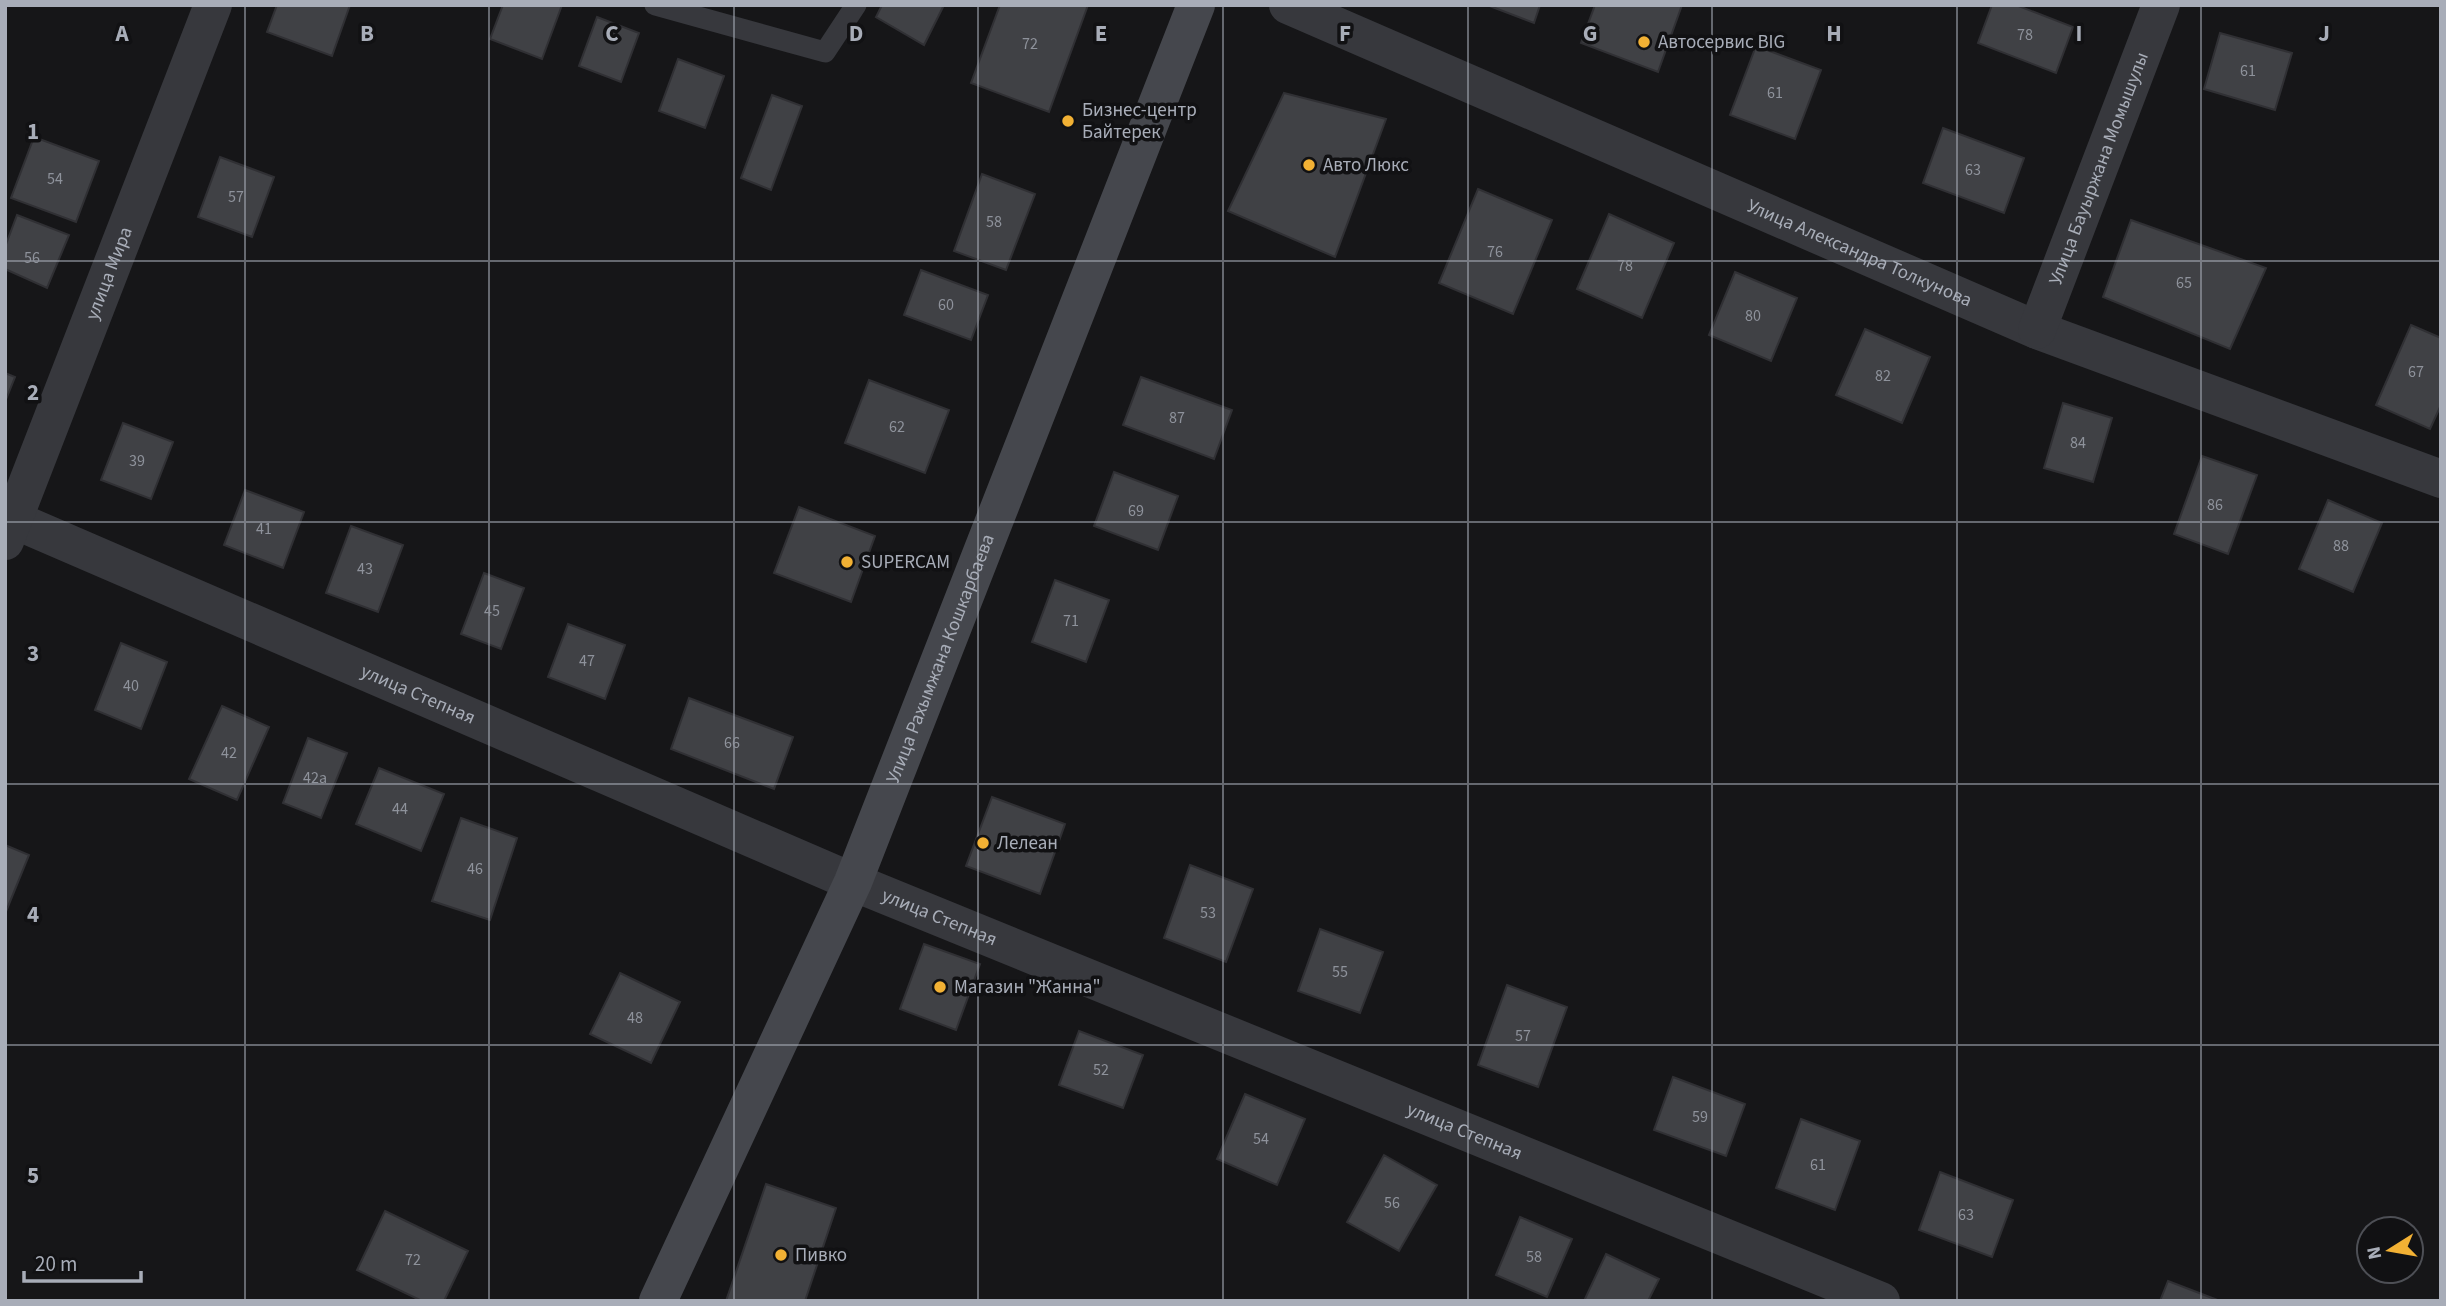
<svg xmlns="http://www.w3.org/2000/svg" width="2446" height="1306" viewBox="0 0 2446 1306" font-family="'Source Sans 3',sans-serif">
<rect width="100%" height="100%" fill="#161618"/>
<path fill="#404145" stroke="#303034" stroke-width="2" d="M277,5H350L332,56L267,32Z
M503,5H562L542,59L490,39Z
M882,5H944L924,45L876,17Z
M1000,5H1088L1049,112L971,83Z
M1487,5H1540L1534,23Z
M1595,5H1682L1658,72L1581,43Z
M1992,5H2016L2073,27L2056,73L1978,43Z
M597,17L639,33L621,82L579,66Z
M2220,33L2292,53L2275,110L2204,89Z
M1756,46L1821,70L1795,139L1730,115Z
M678,59L724,76L705,128L659,111Z
M1284,93L1386,119L1335,257L1228,211Z
M772,95L802,106L771,190L741,178Z
M1943,128L2024,158L2004,213L1923,183Z
M34,137L99,161L76,222L11,198Z
M220,157L274,177L252,237L198,217Z
M982,174L1035,194L1006,270L954,251Z
M1478,189L1552,220L1513,314L1439,283Z
M1609,214L1674,243L1642,318L1577,289Z
M17,215L69,235L47,288L5,269V247Z
M2131,220L2266,268L2230,349L2103,297Z
M921,270L988,295L971,340L904,315Z
M1735,272L1797,298L1771,361L1709,335Z
M2411,325L2441,338V405L2430,429L2376,405Z
M1865,329L1930,357L1902,423L1836,395Z
M5,373L15,377L5,402Z
M5,373L15,377L5,402Z
M1141,377L1232,410L1214,459L1123,425Z
M869,380L949,410L925,473L845,443Z
M2063,403L2112,418L2093,482L2044,468Z
M123,423L173,442L151,499L101,480Z
M123,423L173,442L151,499L101,480Z
M2202,456L2257,475L2228,554L2174,534Z
M1114,472L1178,496L1158,550L1094,526Z
M245,490L304,512L283,568L224,545Z
M2328,500L2382,523L2353,592L2299,569Z
M799,507L875,536L851,602L774,573Z
M351,526L403,545L378,612L326,593Z
M484,573L524,588L501,649L461,634Z
M1055,580L1109,600L1086,662L1032,642Z
M568,624L625,645L605,699L548,677Z
M121,643L167,662L141,729L95,710Z
M689,698L793,737L774,789L671,749Z
M222,706L269,727L237,800L189,779Z
M308,738L347,753L321,818L283,803Z
M379,768L444,794L421,851L356,824Z
M992,797L1065,824L1040,894L966,866Z
M461,818L517,838L490,920L432,901Z
M5,845L29,855L5,914Z
M1190,865L1253,889L1226,962L1164,938Z
M1320,929L1383,952L1360,1013L1298,991Z
M924,944L980,964L956,1030L900,1009Z
M620,973L680,1002L651,1063L590,1034Z
M1507,985L1567,1007L1538,1087L1478,1065Z
M1079,1031L1143,1055L1123,1108L1059,1085Z
M1673,1077L1745,1104L1726,1156L1654,1130Z
M1245,1094L1305,1119L1277,1185L1217,1159Z
M1801,1119L1860,1141L1835,1210L1776,1188Z
M1384,1155L1437,1185L1399,1251L1347,1222Z
M1940,1172L2013,1200L1992,1257L1919,1230Z
M766,1184L836,1208L805,1301H726Z
M385,1211L468,1251L444,1301H422L357,1270Z
M1520,1217L1572,1239L1547,1297L1496,1275Z
M1606,1254L1659,1279L1648,1301H1584Z
M2168,1281L2220,1301H2160Z"/>
<g fill="none" stroke-linecap="round" stroke-linejoin="round">
<path stroke="#37383d" stroke-width="21" d="M655,5L825,52L856,5"/>
<g stroke="#37383d" stroke-width="38">
<path id="s1" d="M1288,5L2037,330L2441,479"/>
<path id="s2" d="M2037,330L2161,5"/>
<path id="s3" d="M5,516L853,882L1881,1301"/>
<path id="s4" d="M5,541L213,5"/>
</g>
<path stroke="#45474d" stroke-width="38" id="s5" d="M658,1301L853,882L1196,5"/>
</g>
<path fill="none" stroke="#a8adb8" stroke-width="2" stroke-opacity="0.55" d="M245,5V1301M489,5V1301M734,5V1301M978,5V1301M1223,5V1301M1468,5V1301M1712,5V1301M1957,5V1301M2201,5V1301M5,261H2441M5,522H2441M5,784H2441M5,1045H2441"/>
<g fill="#f2b134" stroke="#111113" stroke-width="2.5">
<circle cx="1644" cy="42" r="7"/>
<circle cx="1068" cy="121" r="7"/>
<circle cx="1309" cy="165" r="7"/>
<circle cx="847" cy="562" r="7"/>
<circle cx="983" cy="843" r="7"/>
<circle cx="940" cy="987" r="7"/>
<circle cx="781" cy="1255" r="7"/>
</g>
<g text-anchor="middle" dominant-baseline="central" stroke-width="7" stroke-linejoin="round" paint-order="stroke">
<g font-size="16" fill="#8e929b">
<text x="2025" y="35">78</text>
<text x="1030" y="44">72</text>
<text x="2248" y="71">61</text>
<text x="1775" y="93">61</text>
<text x="1973" y="170">63</text>
<text x="55" y="179">54</text>
<text x="236" y="197">57</text>
<text x="994" y="222">58</text>
<text x="1495" y="252">76</text>
<text x="32" y="258">56</text>
<text x="1625" y="266">78</text>
<text x="2184" y="283">65</text>
<text x="946" y="305">60</text>
<text x="1753" y="316">80</text>
<text x="2416" y="372">67</text>
<text x="1883" y="376">82</text>
<text x="1177" y="418">87</text>
<text x="897" y="427">62</text>
<text x="2078" y="443">84</text>
<text x="137" y="461">39</text>
<text x="2215" y="505">86</text>
<text x="1136" y="511">69</text>
<text x="264" y="529">41</text>
<text x="2341" y="546">88</text>
<text x="365" y="569">43</text>
<text x="492" y="611">45</text>
<text x="1071" y="621">71</text>
<text x="587" y="661">47</text>
<text x="131" y="686">40</text>
<text x="732" y="743">66</text>
<text x="229" y="753">42</text>
<text x="315" y="778">42а</text>
<text x="400" y="809">44</text>
<text x="475" y="869">46</text>
<text x="1208" y="913">53</text>
<text x="1340" y="972">55</text>
<text x="635" y="1018">48</text>
<text x="1523" y="1036">57</text>
<text x="1101" y="1070">52</text>
<text x="1700" y="1117">59</text>
<text x="1261" y="1139">54</text>
<text x="1818" y="1165">61</text>
<text x="1392" y="1203">56</text>
<text x="1966" y="1215">63</text>
<text x="1534" y="1257">58</text>
<text x="413" y="1260">72</text>
</g>
<g font-size="19" fill="#a8adb8" stroke="#111113" text-anchor="start">
<text x="1658" y="42">Автосервис BIG</text>
<text x="1082" y="110">Бизнес-центр<tspan x="1082" dy="22">Байтерек</tspan></text>
<text x="1323" y="165">Авто Люкс</text>
<text x="861" y="562">SUPERCAM</text>
<text x="997" y="843">Лелеан</text>
<text x="954" y="987">Магазин "Жанна"</text>
<text x="795" y="1255">Пивко</text>
</g>
<g font-size="19" fill="#a8adb8" stroke="#111113">
<text stroke="none"><textPath href="#s2" startOffset="173">Улица Бауыржана Момышулы</textPath></text>
<text stroke="none"><textPath href="#s1" startOffset="623">Улица Александра Толкунова</textPath></text>
<text stroke="none"><textPath href="#s4" startOffset="287">улица Мира</textPath></text>
<text stroke="none"><textPath href="#s5" startOffset="702">Улица Рахымжана Кошкарбаева</textPath></text>
<text stroke="none"><textPath href="#s3" startOffset="450">улица Степная</textPath></text>
<text stroke="none"><textPath href="#s3" startOffset="1017">улица Степная</textPath></text>
<text stroke="none"><textPath href="#s3" startOffset="1584">улица Степная</textPath></text>
</g>
</g>
<g font-size="23" text-anchor="middle" font-weight="bold" fill="#a8adb8" stroke="#111113" stroke-width="7" stroke-linejoin="round" paint-order="stroke">
<text x="122" y="41">A</text>
<text x="367" y="41">B</text>
<text x="612" y="41">C</text>
<text x="856" y="41">D</text>
<text x="1101" y="41">E</text>
<text x="1345" y="41">F</text>
<text x="1590" y="41">G</text>
<text x="1834" y="41">H</text>
<text x="2079" y="41">I</text>
<text x="2324" y="41">J</text>
<text x="33" y="139">1</text>
<text x="33" y="400">2</text>
<text x="33" y="661">3</text>
<text x="33" y="922">4</text>
<text x="33" y="1183">5</text>
</g>
<rect width="2446" height="1306" fill="none" stroke="#a8adb8" stroke-width="14"/>
<g transform="translate(2390 1250) rotate(259)"><circle r="33" fill="#111113" stroke="#4d4f55" stroke-width="2"/>
<path d="M0-5L12 26L0 18L-12 26Z" fill="#f2b134"/>
<text y="-10" font-size="19" font-weight="bold" text-anchor="middle" fill="#a8adb8">N</text>
</g>
<path d="M24 1271v10h117v-10" fill="none" stroke="#a8adb8" stroke-width="3.5"/>
<text x="35" y="1271" font-size="21" fill="#a8adb8" stroke="#111113" stroke-width="5" paint-order="stroke">20 m</text>
</svg>
